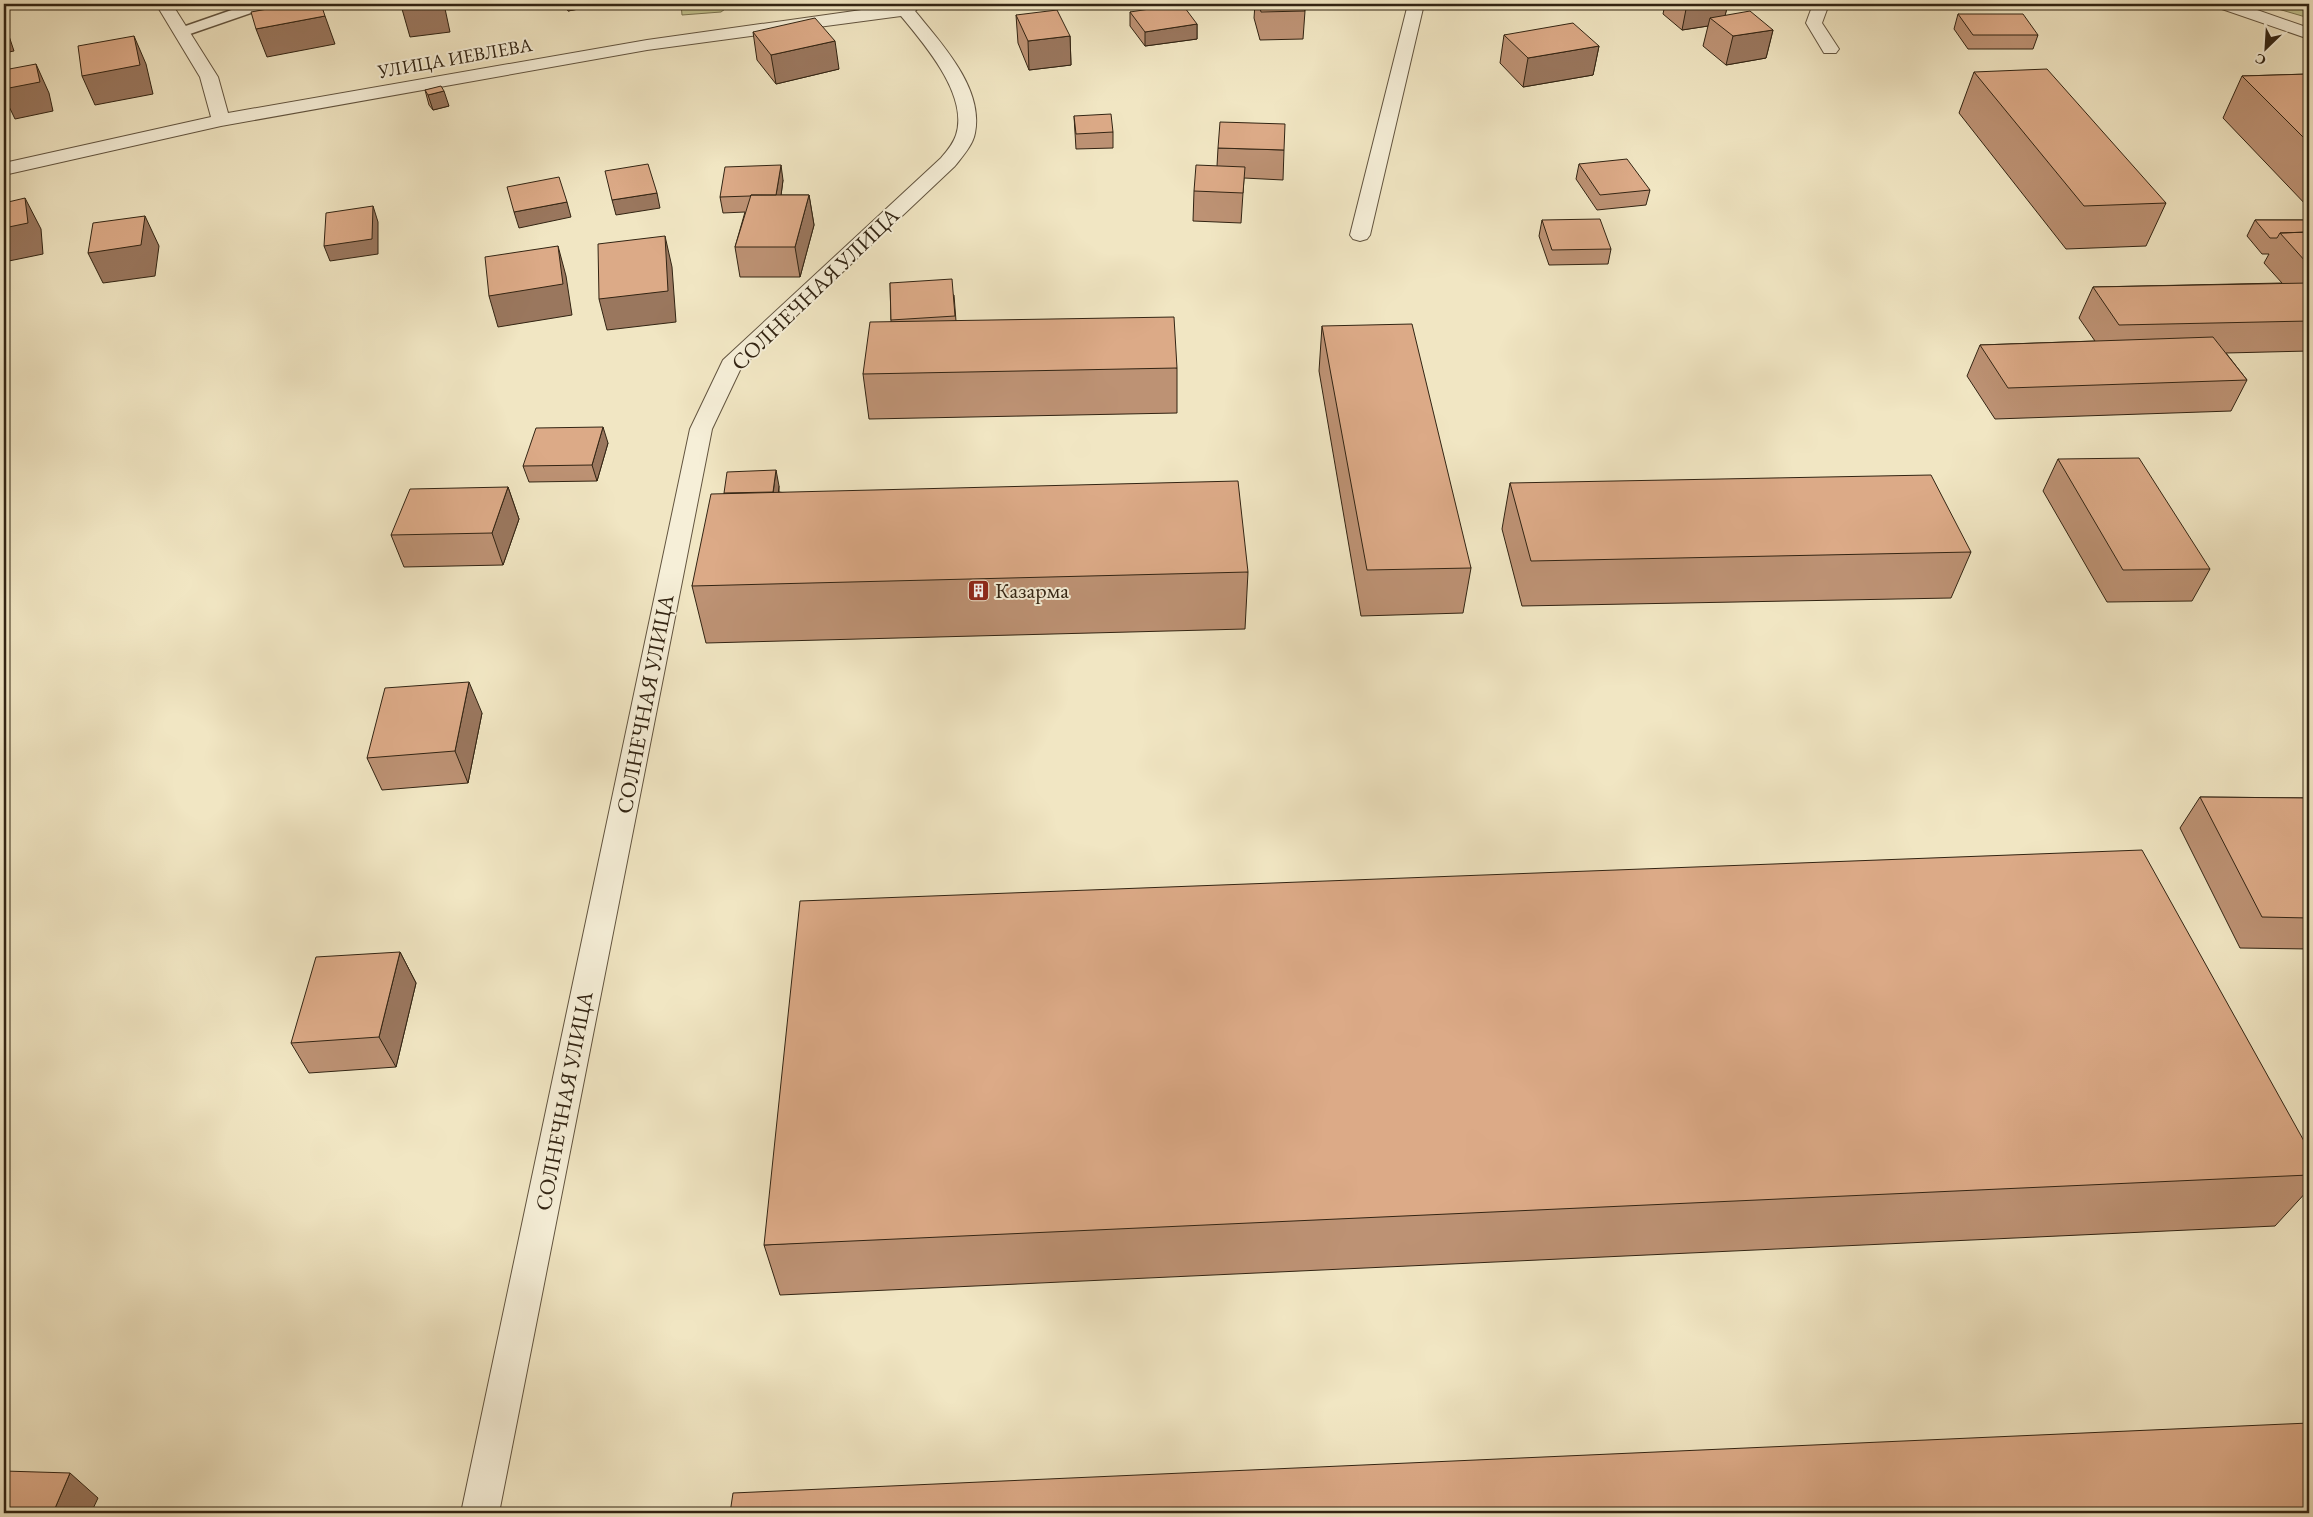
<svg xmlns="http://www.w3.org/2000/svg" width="2313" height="1517" viewBox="0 0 2313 1517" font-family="'EB Garamond',serif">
<rect width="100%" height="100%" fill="#f1e6c3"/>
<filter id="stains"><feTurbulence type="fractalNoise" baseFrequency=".004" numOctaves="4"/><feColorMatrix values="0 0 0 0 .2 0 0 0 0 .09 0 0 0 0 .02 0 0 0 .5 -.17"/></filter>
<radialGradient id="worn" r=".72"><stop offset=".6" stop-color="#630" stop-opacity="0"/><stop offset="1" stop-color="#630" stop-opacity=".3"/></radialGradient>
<path fill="#c2c38e" stroke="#7a7450" d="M681,4H732L721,12L682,15Z
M2261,4H2309V18Z"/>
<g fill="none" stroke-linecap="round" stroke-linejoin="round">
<defs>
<path id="lane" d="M249,4H271L268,7L187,35H177L174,32L177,29Z
M854,4H871L881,14L878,17H868Z"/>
<path id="street" d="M156,4H172L218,77L228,113L647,40L904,4H924L915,11C941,43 984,88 975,133C973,145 962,157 955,166L741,368L712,429L499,1513H461L690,429L723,360L941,158C947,151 953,144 956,135C969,95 924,44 901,16L647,50L221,126L4,175V163L211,117L200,77Z
M1408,4H1424L1370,235L1367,239L1360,241L1353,239L1350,235Z
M1813,4H1829L1822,23L1839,49L1836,53H1824L1806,23Z
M2217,4H2240L2309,28V39L2219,8Z"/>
</defs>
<use href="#lane" stroke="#62543f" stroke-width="3"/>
<use href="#street" stroke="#62543f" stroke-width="2"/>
<use href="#lane" fill="#f6efd8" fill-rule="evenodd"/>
<use href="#street" fill="#f6efd8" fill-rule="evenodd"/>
</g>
<path fill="#bd9274" stroke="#322413" d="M564,4H605L568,11Z
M1255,4H1303L1305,11L1303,39L1260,40L1254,18Z
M1665,4H1728L1725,15L1773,30L1766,58L1726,65L1703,46L1708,26L1682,30L1663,14Z
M1130,12L1197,24V39L1145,46L1130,26Z
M1958,14L2038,35L2033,49H1968L1954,29Z
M1016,15L1070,36L1071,65L1029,70L1018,43Z
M753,32L839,69L776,84L757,60Z
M1504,35L1599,46L1593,75L1523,87L1500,63Z
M1974,72L2166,203L2146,246L2066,249L1959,113Z
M2309,74V208L2223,118L2242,76Z
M425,90L449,106L433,110L429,105Z
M1074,116L1113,132V148L1076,149Z
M1218,148L1284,150L1283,180L1244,178L1241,223L1193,221L1194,191L1217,166Z
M1579,164L1650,190L1646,205L1597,210L1576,179Z
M783,180L781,195H809L814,225L800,277H740L735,247L745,212L723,213L720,197Z
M1542,220L1611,249L1608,264L1549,265L1539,236Z
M2255,220H2309V351L2226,353L2247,380L2231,411L1995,419L1967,376L1980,345L2095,341L2079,318L2093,287L2282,283L2264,263L2269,254H2262L2247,236Z
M890,283L954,295L956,321L1177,368V413L869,419L863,374L891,322Z
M1322,326L1471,568L1463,613L1361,616L1319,371Z
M608,443L597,481L529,482L523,466Z
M2058,459L2210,569L2192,601L2107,602L2043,491Z
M1510,483L1971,552L1951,598L1522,606L1502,529Z
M779,486V492L1248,572L1245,629L706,643L692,586L724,493Z
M508,487L519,519L503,565L404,567L391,535Z
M2309,498V508L2306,503Z
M482,713L468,783L382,790L367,758Z
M2200,797L2309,798V949L2240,948L2180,828Z
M400,952L416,983L396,1067L309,1073L291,1043Z
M2309,1150V1189L2275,1226L780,1295L764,1245Z"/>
<path fill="#9a775e" stroke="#322413" d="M440,4H444L450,32L410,37L402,9Z
M566,4H605L568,11Z
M1687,4H1728L1723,24L1710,18L1708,26L1682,30Z
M325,16L335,44L267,57L256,29Z
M4,22L7,30L14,51L4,53Z
M1197,24V39L1145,46V32Z
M1773,30L1766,58L1726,65L1733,36Z
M134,36L146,64L153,94L95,105L82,76Z
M1070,36L1071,65L1029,70L1028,41Z
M835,41L839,69L776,84L771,55Z
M1599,46L1593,75L1523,87L1528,58Z
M36,64L49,93L53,111L15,119L4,96V89Z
M444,91L449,106L433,110L428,95Z
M781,165L783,180L779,211L776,195Z
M657,193L660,208L616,215L612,200Z
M809,195L814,225L800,277L795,247Z
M25,198L41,229L43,254L4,262V228Z
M567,202L571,217L519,228L514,212Z
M373,206L378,222V254L330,261L324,246Z
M145,216L159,246L155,276L103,283L88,253Z
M665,236L672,267L676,322L607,330L599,299Z
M558,246L566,276L572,315L498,327L489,296Z
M603,427L608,443L597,481L592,465Z
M776,470L779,486L774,534L770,518Z
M508,487L519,519L503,565L492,533Z
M469,682L482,713L468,783L455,751Z
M400,952L416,983L396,1067L379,1037Z
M70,1473L98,1498L91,1513H53Z"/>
<path fill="#dcaa87" stroke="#322413" d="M295,4H321L325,16L256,29L251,12Z
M401,4H440L402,9Z
M1182,4L1197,24L1145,32L1130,12Z
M1259,4H1303L1305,11L1261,12Z
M1057,10L1070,36L1028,41L1016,15Z
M1750,11L1773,30L1733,36L1710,18Z
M1958,14H2023L2038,35H1973Z
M815,18L835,41L771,55L753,32Z
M1573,23L1599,46L1528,58L1504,35Z
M4,26L7,36L4,37Z
M134,36L140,65L82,76L78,46Z
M36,64L40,82L4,89V70Z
M2047,69L2166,203L2084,206L1974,72Z
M2309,74V143L2242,76Z
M441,86L444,91L428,95L425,90Z
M1111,114L1113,132L1076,134L1074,116Z
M1220,122L1285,124L1284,150L1218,148Z
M1627,159L1650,190L1600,195L1579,164Z
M648,164L657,193L612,200L605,171Z
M781,165L776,195H751L750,196L720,197L725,167Z
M1196,165L1245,167L1243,193L1194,191Z
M559,177L567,202L514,212L507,187Z
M751,195H809L795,247H735Z
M25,198L28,223L4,228V203Z
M373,206L372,239L324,246L326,213Z
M145,216L141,245L88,253L93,223Z
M1600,219L1611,249L1552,250L1542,220Z
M2255,220H2309V232L2280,233L2277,238H2270Z
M2309,232V262H2306L2280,233Z
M665,236L668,291L599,299L598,244Z
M558,246L563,284L489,296L485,257Z
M952,279L955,316L891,320L890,283Z
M2309,283V321L2119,325L2093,287Z
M1174,317L1177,368L863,374L870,322Z
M1412,324L1471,568L1367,570L1322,326Z
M2213,337L2247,380L2008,388L1980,345Z
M603,427L592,465L523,466L536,428Z
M2139,458L2210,569L2123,570L2058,459Z
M776,470L773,492L724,493L727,472Z
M1931,475L1971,552L1531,561L1510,483Z
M1238,481L1248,572L692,586L711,494Z
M508,487L492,533L391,535L410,489Z
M469,682L455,751L367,758L385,688Z
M2200,797L2309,798V918L2262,917Z
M2142,850L2309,1150V1175L764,1245L800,901Z
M400,952L379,1037L291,1043L316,957Z
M2309,1423V1513H730L733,1493Z
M4,1471L70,1473L53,1513H4Z"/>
<defs>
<symbol id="building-square" viewBox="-11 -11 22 22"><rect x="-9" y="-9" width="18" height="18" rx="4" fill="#8f2418" stroke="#f6efd8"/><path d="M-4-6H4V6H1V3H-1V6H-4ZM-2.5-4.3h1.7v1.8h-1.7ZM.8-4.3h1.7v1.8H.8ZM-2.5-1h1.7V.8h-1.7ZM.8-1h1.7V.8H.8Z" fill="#fff"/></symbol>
</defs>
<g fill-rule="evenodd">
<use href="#building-square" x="966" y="578" width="25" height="25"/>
</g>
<g text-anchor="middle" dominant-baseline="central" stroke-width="4" stroke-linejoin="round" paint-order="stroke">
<g font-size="19" fill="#322413" stroke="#f6efd8">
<text transform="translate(455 58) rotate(-10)">УЛИЦА ИЕВЛЕВА</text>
</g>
<g font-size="22" fill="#322413" stroke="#f6efd8">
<text transform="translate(815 289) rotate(-44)">СОЛНЕЧНАЯ УЛИЦА</text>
<text transform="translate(645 704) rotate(-79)">СОЛНЕЧНАЯ УЛИЦА</text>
<text transform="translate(564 1101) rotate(-79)">СОЛНЕЧНАЯ УЛИЦА</text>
</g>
<g font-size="22" fill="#322413" stroke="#f6efd8" text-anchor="start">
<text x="995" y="590">Казарма</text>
</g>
</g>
<rect width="2313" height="1517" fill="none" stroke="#f1e6c3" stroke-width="20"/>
<rect x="5" y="5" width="2303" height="1507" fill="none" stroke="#322413" stroke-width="2.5"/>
<rect x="10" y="10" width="2293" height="1497" fill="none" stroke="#322413"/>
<g transform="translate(2266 48) rotate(205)" stroke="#f6efd8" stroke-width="4" paint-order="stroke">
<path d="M0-4L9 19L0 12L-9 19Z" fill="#322413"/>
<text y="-8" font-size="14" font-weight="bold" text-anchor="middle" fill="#322413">С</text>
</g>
<rect width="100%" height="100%" filter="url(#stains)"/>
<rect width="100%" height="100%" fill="url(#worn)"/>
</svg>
